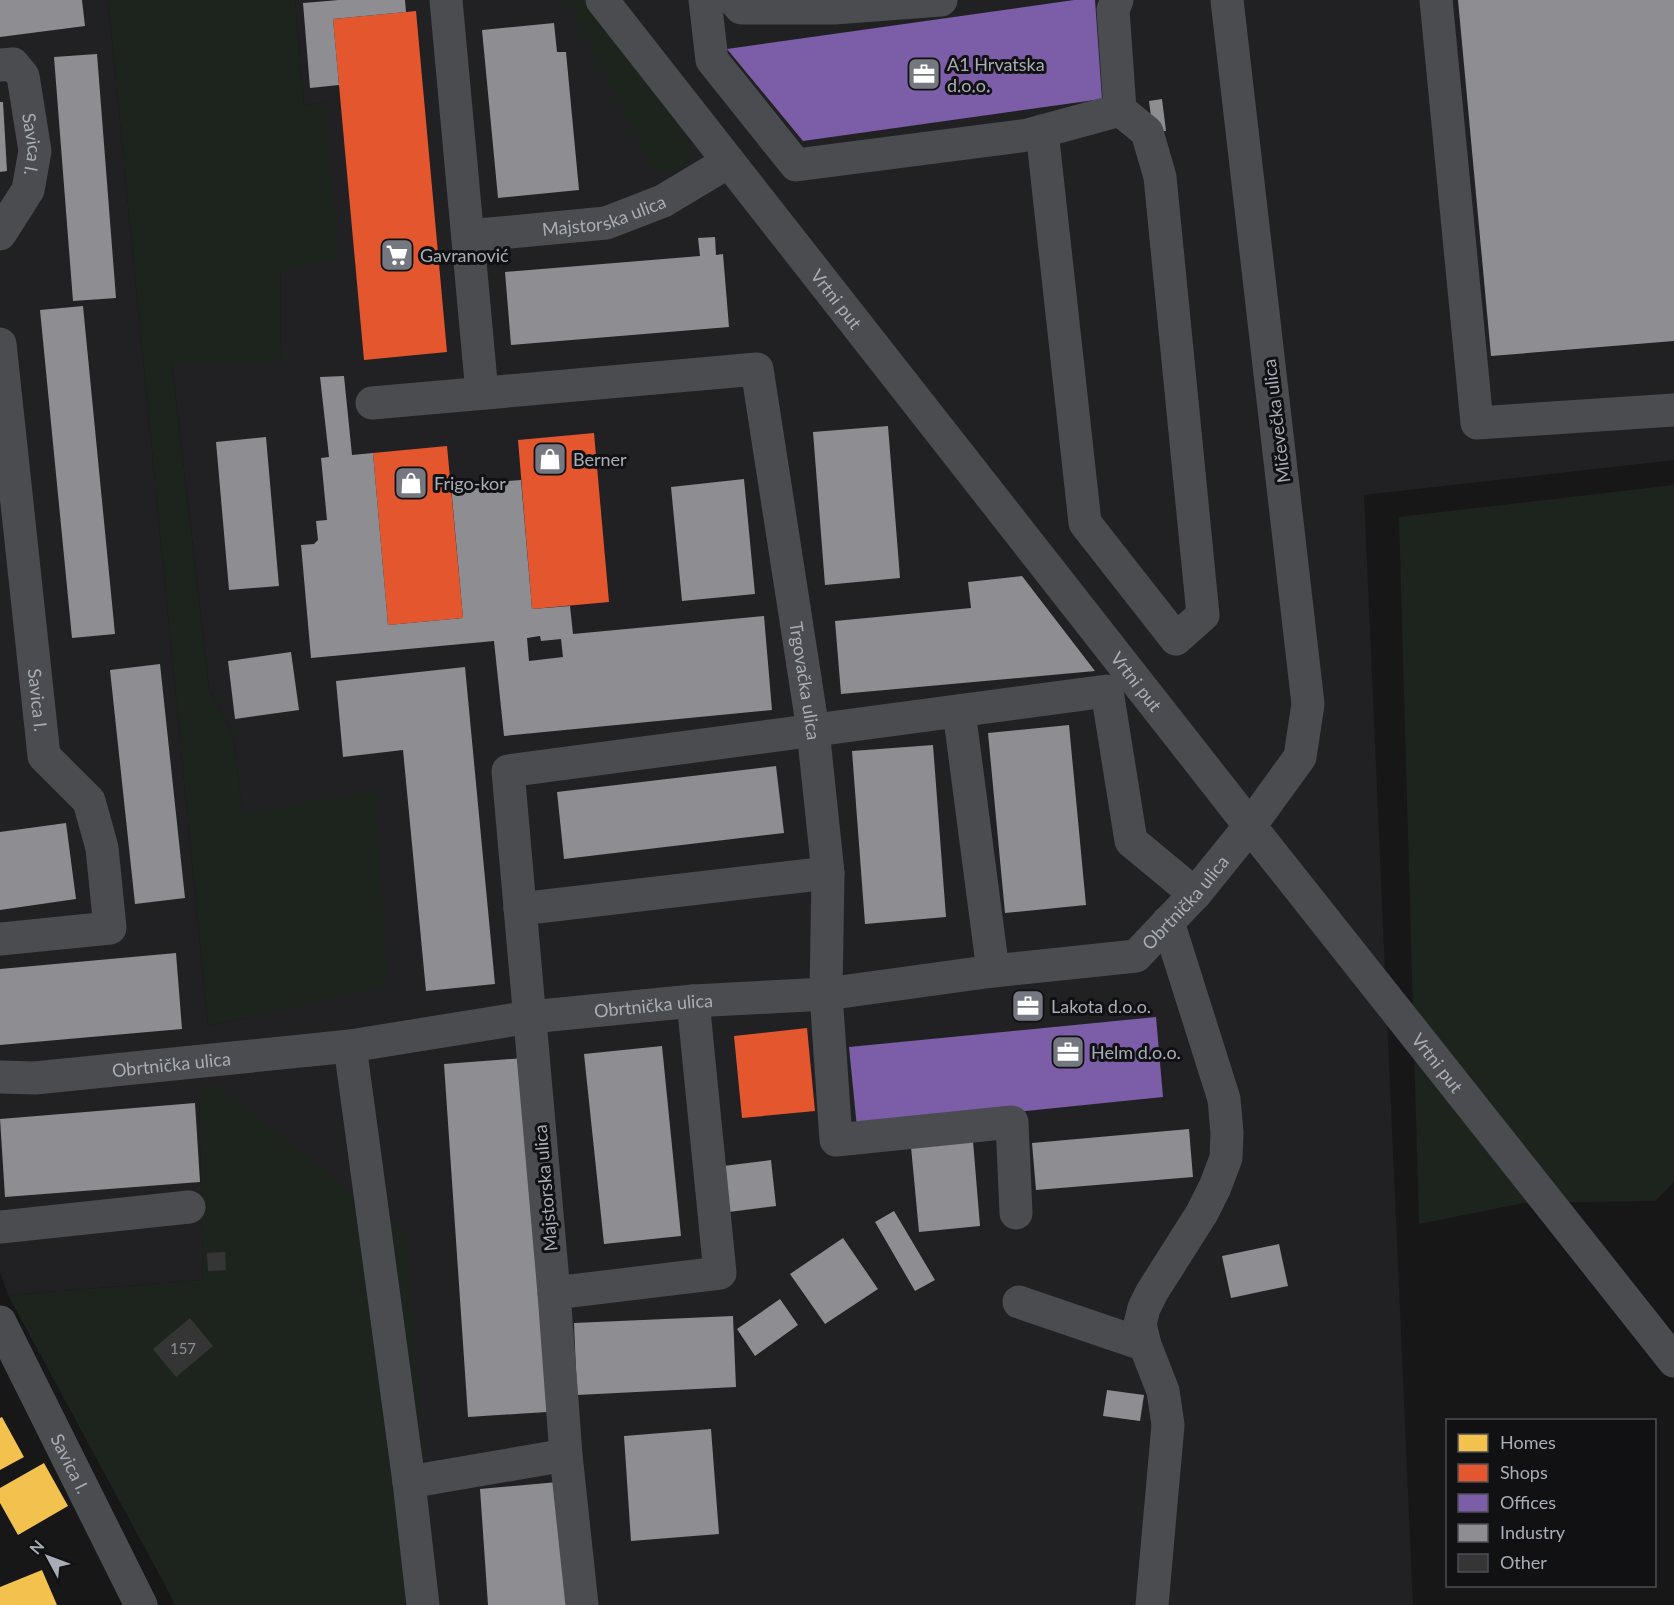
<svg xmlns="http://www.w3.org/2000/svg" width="1674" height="1605" viewBox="0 0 1674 1605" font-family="Lato,sans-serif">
<rect width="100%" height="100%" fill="#171717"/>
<path fill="#212123" d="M0,0H108L208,1026L388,986L243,814L233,735L209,688L172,363L281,364L280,270L325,102L304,106L295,0H1674V460L1364,495L1413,1605H435L199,1094L203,1280L8,1295L0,1272Z"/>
<path fill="#1d241e" d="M108,0H295L304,106L325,102L339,259L280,271L281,364H172L209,688L233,735L243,813L376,790L388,987L208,1026Z
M566,0H586L690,136C692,163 678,185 650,167Z
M1674,485V1182L1655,1201L1524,1203L1419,1224L1399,517Z
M213,1083L407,1234L435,1605H174L172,1598L8,1295L203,1280L199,1094Z"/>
<path fill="#f2c14e" d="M2,1417L24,1457L0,1470V1418Z
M44,1463L68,1506L18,1535L0,1503V1488Z
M42,1570L57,1605H0V1587Z"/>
<path fill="#e4572e" d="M416,11L447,352L364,360L333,19Z
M594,433L609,602L532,609L518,440Z
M447,446L463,618L388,625L373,453Z
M807,1028L815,1111L742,1118L734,1036Z"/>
<path fill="#7b5ea7" d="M1074,0H1095L1102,99L803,141L727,49Z
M1156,1017L1163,1097L857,1128L849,1047Z"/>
<path fill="#8d8d92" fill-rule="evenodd" d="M0,0H82L85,26L0,37Z
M339,0H405L406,12L333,19L339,85L310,88L303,3Z
M1458,0H1674V341L1491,356Z
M554,23L557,52H566L579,190L498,198L482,30Z
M97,54L116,298L73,301L54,57Z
M1162,99L1166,131L1153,132L1149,101Z
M0,102H3L7,171L0,172Z
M715,237L716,255L723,254L729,327L511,345L505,272L700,256L698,238Z
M83,306L115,634L72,638L40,310Z
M344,376L352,455L373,453L388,625L463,618L451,486L521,480L532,609L570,606L573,634L764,616L772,710L504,736L494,641L311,658L301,545L314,544L318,540L316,521L327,520L321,458L329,457L320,377ZM540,636L541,641L561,639L563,657L529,661L527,638Z
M888,426L900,578L825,585L813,432Z
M266,437L279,586L229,590L216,442Z
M744,479L755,594L682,601L671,487Z
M1022,576L1095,671L841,694L835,621L971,608L968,582Z
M291,652L299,710L235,719L228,661Z
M160,664L185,898L135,904L110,670Z
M465,667L495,984L426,991L403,750L343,757L336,681Z
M1069,725L1086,905L1005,913L988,733Z
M933,745L946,917L865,924L852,751Z
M776,766L784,833L564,859L557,792Z
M66,823L76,899L0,910V832Z
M176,953L182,1029L0,1045V969Z
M662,1046L681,1236L604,1244L584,1054Z
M524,1058L547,1412L468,1417L444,1064Z
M195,1103L200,1182L5,1197L0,1119Z
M1189,1129L1193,1177L1036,1190L1032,1143Z
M973,1141L980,1226L919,1232L911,1147Z
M771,1160L776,1206L721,1213L715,1167Z
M894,1211L935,1280L915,1291L875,1222Z
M843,1238L878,1289L825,1324L790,1274Z
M1279,1244L1288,1286L1231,1298L1222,1256Z
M780,1299L798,1325L755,1356L737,1329Z
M733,1316L736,1387L577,1395L574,1323Z
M1107,1390L1144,1395L1140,1421L1103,1416Z
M711,1429L719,1534L631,1541L624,1436Z
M558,1482L568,1605H488L480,1489Z"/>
<path fill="#353536" d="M225,1252L226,1270L208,1271L207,1253Z
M190,1318L213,1346L176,1377L153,1349Z"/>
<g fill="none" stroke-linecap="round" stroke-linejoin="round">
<g stroke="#4b4c50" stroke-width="33">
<path d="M446,0L482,393"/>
<path id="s1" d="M602,0L1250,826L1674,1361"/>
<path d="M705,0L712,60L796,165L1028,135L1120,110"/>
<path d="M734,0L741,8H834L941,0"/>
<path d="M1436,0L1477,423L1674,410"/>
<path id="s2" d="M0,65L13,64L23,76L35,151L28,190L0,234"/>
<path d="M1042,131L1085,523L1176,639L1203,615L1160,177L1147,132L1120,110L1113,10L1117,0"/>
<path id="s3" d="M468,236L606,223L663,201L728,162"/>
<path id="s4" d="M0,344L44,756L89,801L102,848L110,928L0,939"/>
<path id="s5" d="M372,403L757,369L813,730L828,873L826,994L836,1140L1012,1122L1016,1213"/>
<path d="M959,711L993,971"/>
<path d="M520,909L828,873"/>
<path d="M350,1046L409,1482L423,1605"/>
<path id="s6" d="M0,1077L35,1078L350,1046L530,1017L693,1001L826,994L993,971L1136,956L1195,894L1250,826L1300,757L1308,704L1227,0"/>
<path d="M0,1227L189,1207"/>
<path d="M554,1293L720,1273L693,1001"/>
<path d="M1019,1302L1145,1345"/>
<path id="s7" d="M0,1322L141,1605"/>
<path d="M409,1482L566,1455"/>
<path d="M582,1605L566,1455L554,1293L508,771L1107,691L1131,841L1195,894"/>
<path d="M1152,1605L1168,1425L1163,1391L1145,1345L1140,1324L1144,1308L1152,1292L1202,1213L1215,1187L1226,1158L1227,1133L1224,1099L1168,922"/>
</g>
</g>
<defs>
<symbol id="office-square" viewBox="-11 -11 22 22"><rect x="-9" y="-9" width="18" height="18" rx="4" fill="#757880" stroke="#111113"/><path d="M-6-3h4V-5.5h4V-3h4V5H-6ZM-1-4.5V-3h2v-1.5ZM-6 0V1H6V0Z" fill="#fff"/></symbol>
<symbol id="supermarket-square" viewBox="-11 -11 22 22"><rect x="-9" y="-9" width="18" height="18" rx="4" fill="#757880" stroke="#111113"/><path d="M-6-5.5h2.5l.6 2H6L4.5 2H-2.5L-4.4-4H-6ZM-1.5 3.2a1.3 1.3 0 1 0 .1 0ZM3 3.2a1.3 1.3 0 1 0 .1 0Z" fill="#fff"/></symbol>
<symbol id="shop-square" viewBox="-11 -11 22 22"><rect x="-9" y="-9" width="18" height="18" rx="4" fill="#757880" stroke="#111113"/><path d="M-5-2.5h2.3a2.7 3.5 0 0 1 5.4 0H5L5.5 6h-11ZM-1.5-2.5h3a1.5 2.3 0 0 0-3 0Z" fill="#fff"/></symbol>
</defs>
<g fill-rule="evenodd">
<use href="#office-square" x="905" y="55" width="38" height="38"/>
<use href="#supermarket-square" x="378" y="236" width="38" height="38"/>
<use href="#shop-square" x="531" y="440" width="38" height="38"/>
<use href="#shop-square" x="392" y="464" width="38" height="38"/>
<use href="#office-square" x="1009" y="987" width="38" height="38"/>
<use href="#office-square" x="1049" y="1033" width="38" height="38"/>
</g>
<g text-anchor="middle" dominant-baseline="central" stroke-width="6" stroke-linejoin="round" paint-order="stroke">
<g font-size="15" fill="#8b8f98">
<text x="183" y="1348">157</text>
</g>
<g font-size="18" fill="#a8adb8" stroke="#111113" text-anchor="start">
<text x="947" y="64">A1 Hrvatska<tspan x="947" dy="21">d.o.o.</tspan></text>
<text x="420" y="255">Gavranović</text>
<text x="573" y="459">Berner</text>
<text x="434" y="483">Frigo-kor</text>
<text x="1051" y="1006">Lakota d.o.o.</text>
<text x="1091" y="1052">Helm d.o.o.</text>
</g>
<g font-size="18" fill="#a8adb8" stroke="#111113">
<text stroke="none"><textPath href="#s2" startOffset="98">Savica I.</textPath></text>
<text stroke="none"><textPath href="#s3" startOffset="138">Majstorska ulica</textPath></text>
<text stroke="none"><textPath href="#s1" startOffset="380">Vrtni put</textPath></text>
<text transform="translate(1276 421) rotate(-97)">Mičevečka ulica</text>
<text stroke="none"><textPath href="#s5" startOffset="702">Trgovačka ulica</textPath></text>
<text stroke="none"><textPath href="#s1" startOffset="866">Vrtni put</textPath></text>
<text stroke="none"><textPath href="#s4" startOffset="358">Savica I.</textPath></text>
<text stroke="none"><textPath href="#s6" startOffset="1216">Obrtnička ulica</textPath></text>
<text stroke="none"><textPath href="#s6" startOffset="658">Obrtnička ulica</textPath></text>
<text stroke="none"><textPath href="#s6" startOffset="172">Obrtnička ulica</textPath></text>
<text stroke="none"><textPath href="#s1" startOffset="1352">Vrtni put</textPath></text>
<text transform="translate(545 1188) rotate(-95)">Majstorska ulica</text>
<text stroke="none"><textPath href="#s7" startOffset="158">Savica I.</textPath></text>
</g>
</g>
<rect x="1446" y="1419" width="210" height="168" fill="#111113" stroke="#4d4f55" stroke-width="1.5"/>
<rect x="1458" y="1434" width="30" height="18" fill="#f2c14e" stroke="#4d4f55" stroke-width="1.5"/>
<text x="1500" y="1449" font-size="18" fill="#a8adb8">Homes</text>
<rect x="1458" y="1464" width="30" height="18" fill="#e4572e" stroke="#4d4f55" stroke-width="1.5"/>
<text x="1500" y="1479" font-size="18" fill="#a8adb8">Shops</text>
<rect x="1458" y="1494" width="30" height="18" fill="#7b5ea7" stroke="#4d4f55" stroke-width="1.5"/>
<text x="1500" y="1509" font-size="18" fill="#a8adb8">Offices</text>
<rect x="1458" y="1524" width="30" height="18" fill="#8d8d92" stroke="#4d4f55" stroke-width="1.5"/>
<text x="1500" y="1539" font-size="18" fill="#a8adb8">Industry</text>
<rect x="1458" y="1554" width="30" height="18" fill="#353536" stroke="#4d4f55" stroke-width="1.5"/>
<text x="1500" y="1569" font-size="18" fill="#a8adb8">Other</text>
<g transform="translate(48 1557) rotate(311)" stroke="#111113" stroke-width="4.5" paint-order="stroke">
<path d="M0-4.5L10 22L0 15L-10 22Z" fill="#a8adb8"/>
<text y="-9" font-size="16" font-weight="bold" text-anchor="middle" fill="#a8adb8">N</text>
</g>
</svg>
